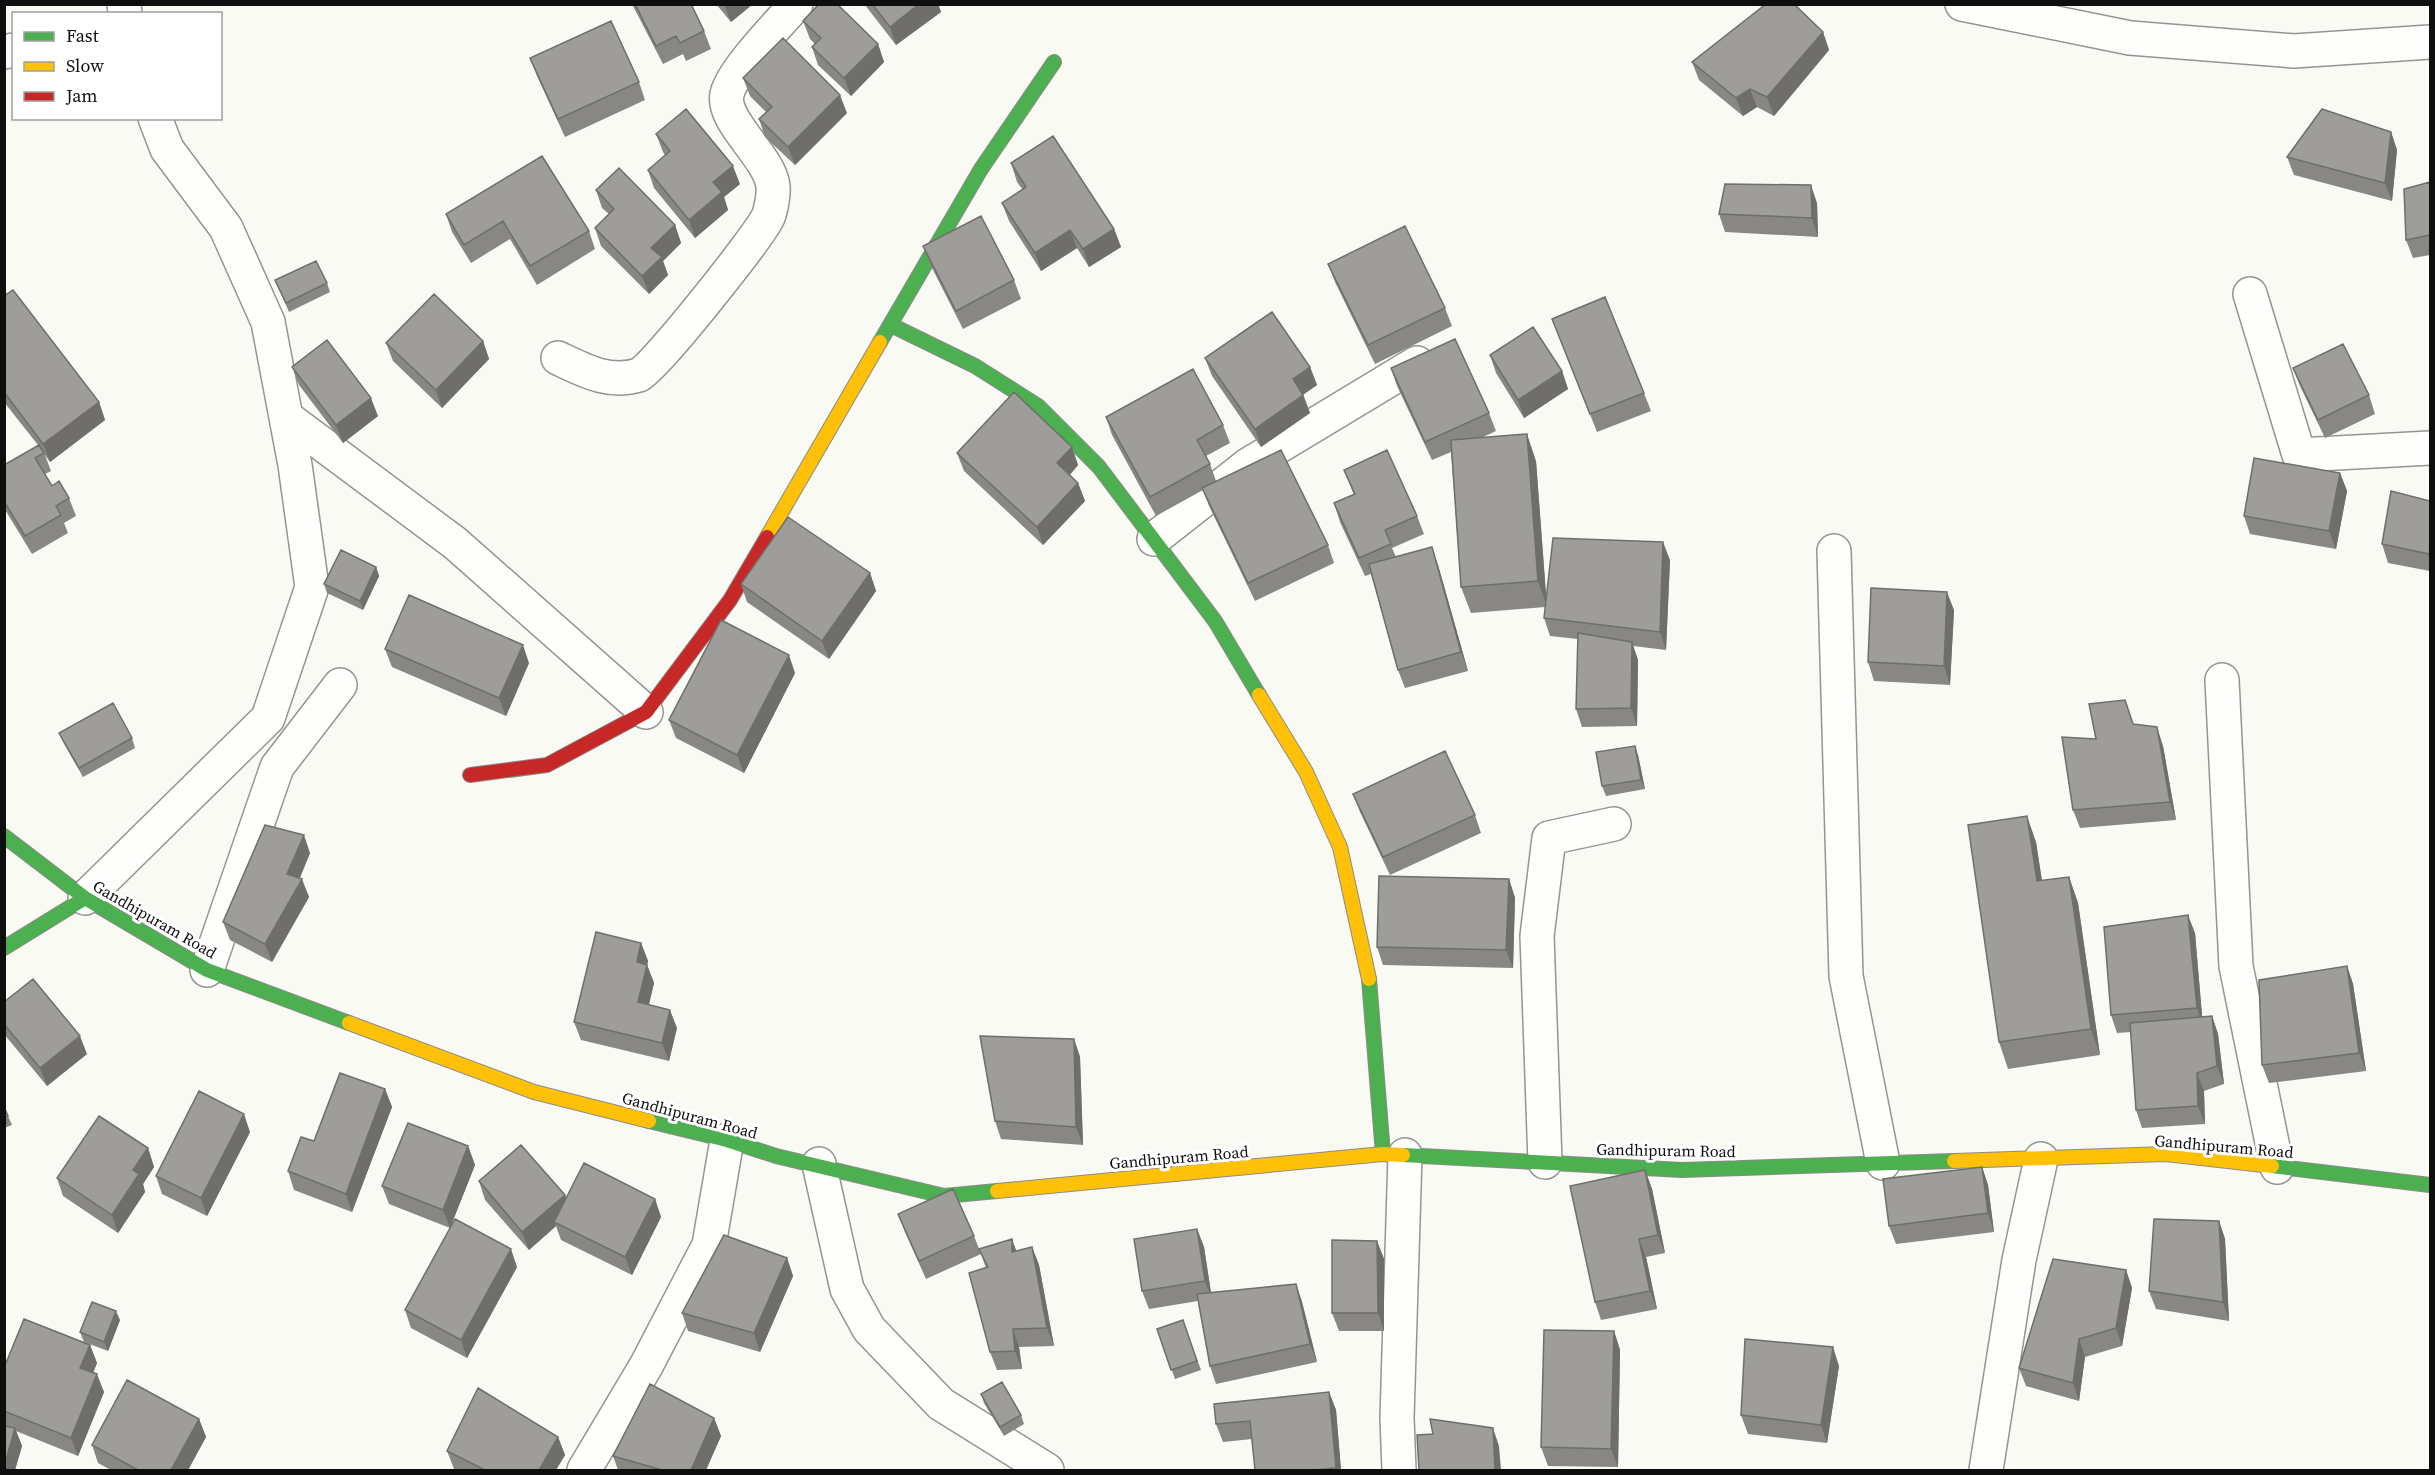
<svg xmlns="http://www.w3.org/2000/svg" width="2435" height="1475" viewBox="0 0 2435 1475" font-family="'Source Serif 4',serif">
<rect width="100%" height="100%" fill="#fafaf4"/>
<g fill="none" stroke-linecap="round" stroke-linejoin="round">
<defs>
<path id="street" d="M124,4L125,14
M1962,4L2130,38L2294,51L2430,42
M4,52L14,50
M2250,294L2299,455L2430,448
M558,358C585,371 609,384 639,375C653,370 760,235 768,217C771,210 774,193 773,186C769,156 721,121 727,94C733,70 778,25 796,4
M286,417L455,543L646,712
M1154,539L1248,465L1417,363
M1834,551L1846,976L1883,1163
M2222,680L2236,966L2277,1167
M85,898L268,718L312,587L295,465L268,322L226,228L167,149L155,118
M207,970L277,767L340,685
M1545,1162L1537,936L1549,838L1614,824
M819,1164L847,1289L869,1329L941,1404L1047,1470
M584,1470L646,1366L709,1245L727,1140
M1399,1470L1397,1418L1405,1155
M1986,1470L2019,1260L2041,1159"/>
<path id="fast" d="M891,325L975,366L1038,406L1099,467L1215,621L1259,695
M880,342L981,169L1054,62
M4,836L85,898L207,970L349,1023
M4,948L85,898
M1369,979L1383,1154
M649,1121L727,1140L776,1156L944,1196L997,1191
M1403,1155L1682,1170L1954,1161
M2272,1166L2430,1185"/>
<path id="slow" d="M767,537L880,342
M1259,695L1306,772L1340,847L1369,979
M349,1023L534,1092L649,1121
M1954,1161L2166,1154L2272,1166
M997,1191L1383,1154L1403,1155"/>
<path id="jam" d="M470,775L547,765L646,712L730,600L767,537"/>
</defs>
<use href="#street" stroke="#949492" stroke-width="36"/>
<use href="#fast" stroke="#8b8b88" stroke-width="16"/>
<use href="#slow" stroke="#8b8b88" stroke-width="16"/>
<use href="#jam" stroke="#8b8b88" stroke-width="16"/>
<use href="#street" stroke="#fefefd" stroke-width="33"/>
<use href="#fast" stroke="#4caf50" stroke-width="14"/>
<use href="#slow" stroke="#ffc107" stroke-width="14"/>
<use href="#jam" stroke="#c62828" stroke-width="14"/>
</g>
<path fill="#888784" d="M632,4H691L704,31L711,49L686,61L683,54L663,64Z
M716,4H753L731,22Z
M938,4L941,12L896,45L865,5Z
M803,21L878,44L884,62L851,96L818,65L812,47L815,44L810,39Z
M1823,32L1829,50L1774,116L1757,107L1743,116L1699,80L1692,62Z
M530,58L639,82L645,100L565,137L537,76Z
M743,78L847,113L795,165L765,137L759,119L766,112L750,96Z
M2391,132L2397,150L2392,201L2294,175L2287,157Z
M656,134L740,184L724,197L728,210L695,238L654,188L648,170L665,155L663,152Z
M1011,163L1114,229L1121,247L1089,267L1077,248L1041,271L1009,221L1002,203L1023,190L1017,182Z
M2430,182V255L2413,258L2406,240Z
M596,190L675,225L681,243L663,261L668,275L649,294L601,246L595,228L609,214L602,208Z
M1817,203L1818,237L1725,232L1719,214Z
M446,214L589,231L595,249L537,285L510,239L471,263L452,232Z
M923,246L1014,280L1021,299L963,329L930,264Z
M1328,264L1445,308L1452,326L1375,364L1335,282Z
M275,280L327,283L330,292L289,312Z
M4,296L99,402L105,420L50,462L45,455L51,471L45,474L52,486L69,498L76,516L64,523L68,533L32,554L4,508V465L38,445L4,402Z
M1552,319L1644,393L1651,411L1597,432Z
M483,341L489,359L442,408L393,361L386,343Z
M1490,355L1562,371L1568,389L1524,418L1496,373Z
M1205,358L1310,367L1317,385L1303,394L1310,413L1261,447L1212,376Z
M292,367L378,416L343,443L299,385Z
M1391,368L1489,413L1496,431L1481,438L1536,461L1546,595L1670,560L1666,650L1633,646L1638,660L1637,726L1582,727L1576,709L1578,639L1550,636L1544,618L1545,607L1471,613L1461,587L1451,452L1432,460L1397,386Z
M2293,368L2369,395L2375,414L2325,438L2300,386Z
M1106,417L1223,425L1230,443L1206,456L1210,464L1216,481L1328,545L1334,563L1255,601L1209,506L1203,490L1156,516L1112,435Z
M1072,447L1078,465L1070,475L1078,483L1085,501L1043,545L964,471L957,453Z
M1344,470L1417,516L1424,534L1392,548L1396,557L1438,565L1468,671L1405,688L1398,670L1371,574L1365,576L1340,522L1334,503L1354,495Z
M2340,473L2347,491L2336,549L2250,534L2244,516Z
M2430,501V571L2388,563L2382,544Z
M376,567L379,576L363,610L327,593L324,584Z
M870,573L876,591L829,659L747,602L741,584Z
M1954,610L1950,685L1874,681L1868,662Z
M385,649L529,663L506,716L392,667Z
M795,673L744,773L676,738L669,720Z
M2134,724L2163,746L2176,820L2080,828L2073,810L2096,739Z
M59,733L132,738L135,748L83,777L63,742Z
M1638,755L1645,789L1606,796L1602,786Z
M1353,794L1475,815L1481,833L1390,875L1360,812Z
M2036,842L2042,881L2069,877L2078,903L2100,1055L2008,1069L1999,1042Z
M310,853L300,878L309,897L272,962L230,940L223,922Z
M1509,879L1515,898L1513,968L1383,965L1377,947Z
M2195,933L2202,1017L2212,1016L2218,1034L2224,1084L2204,1091L2205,1124L2142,1128L2136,1110L2131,1032L2117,1033L2111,1015Z
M641,943L648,961L647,965L654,983L649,1005L677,1028L669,1061L581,1040L574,1022Z
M2347,966L2353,984L2366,1071L2269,1083L2262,1065Z
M4,1002L87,1054L47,1086L4,1034Z
M1074,1039L1080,1057L1083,1145L1001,1139L995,1121Z
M385,1089L392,1107L352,1212L294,1190L288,1171L314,1141Z
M4,1107L12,1125L4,1128Z
M250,1132L207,1216L162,1194L156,1176Z
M468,1146L475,1165L450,1228L389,1204L382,1186Z
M148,1148L154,1167L143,1184L145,1192L118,1233L63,1196L57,1178Z
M1982,1167L1988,1185L1994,1232L1896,1244L1889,1226Z
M1645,1170L1652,1189L1665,1253L1646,1257L1657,1309L1601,1320L1595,1302Z
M479,1181L565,1195L566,1198L655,1199L661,1217L632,1275L561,1240L556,1226L529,1250L485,1200Z
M898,1214L974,1236L981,1254L926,1279L905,1232Z
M2219,1221L2225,1239L2229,1321L2156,1309L2149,1291Z
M1197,1229L1204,1247L1211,1293L1296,1284L1302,1302L1317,1362L1216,1384L1210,1366L1198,1301L1149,1309L1142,1291Z
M1377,1241L1384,1259V1331H1339L1332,1313Z
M1032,1247L1039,1265L1054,1346L1019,1347L1022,1369L997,1370L990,1352L986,1268L979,1249L1017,1251Z
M787,1258L793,1276L760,1352L688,1331L682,1313Z
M517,1267L467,1358L411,1328L405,1310Z
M2126,1270L2132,1288L2122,1346L2085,1357L2079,1401L2026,1386L2019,1368Z
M120,1320L108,1351L84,1342L80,1332Z
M1183,1320L1201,1370L1175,1379L1157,1329Z
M1614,1331L1620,1350L1618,1467L1548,1466L1541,1447Z
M90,1345L97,1363L93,1373L104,1392L78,1456L16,1431L22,1446L15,1470H4V1362L6,1363Z
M1839,1366L1827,1443L1748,1434L1741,1415Z
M1329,1392L1336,1410L1341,1470H1255L1252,1439L1223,1442L1216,1424Z
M981,1394L1021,1415L1024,1424L1004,1436L984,1403Z
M714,1418L721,1436L706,1470H618L613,1456Z
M199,1419L206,1437L188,1470H111L98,1463L92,1445Z
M558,1437L565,1455L556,1470H457L454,1469L447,1451Z"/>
<path fill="#6f6e6b" d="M724,4H753L731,22Z
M919,4H938L941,12L896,45L890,27Z
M1823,32L1829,50L1774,116L1767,97Z
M878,44L884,62L851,96L844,78Z
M1750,89L1757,107L1743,116L1736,98Z
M840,95L847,113L795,165L788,147Z
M2391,132L2397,150L2392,201L2385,183Z
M733,166L740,184L724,197L728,210L695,238L689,220L713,182Z
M1811,185L1817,203L1818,237L1812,218Z
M675,225L681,243L663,261L668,275L649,294L642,276L651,248Z
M1114,229L1121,247L1089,267L1083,249Z
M1070,230L1077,248L1041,271L1035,253Z
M483,341L489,359L442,408L436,390Z
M1310,367L1317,385L1300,397L1293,379Z
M1562,371L1568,389L1524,418L1518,400Z
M1303,395L1310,413L1261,447L1255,429Z
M371,398L378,416L343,443L336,425Z
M99,402L105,420L50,462L43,444Z
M1527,434L1536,461L1547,607L1538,581Z
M1072,447L1078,465L1064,481L1057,463Z
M2340,473L2347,491L2336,549L2329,531Z
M1078,483L1085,501L1043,545L1037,527Z
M1663,542L1670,560L1666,650L1660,632Z
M1432,547L1438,565L1468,671L1461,652Z
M376,567L379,576L363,610L360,601Z
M870,573L876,591L829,659L822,641Z
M1947,592L1954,610L1950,685L1944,666Z
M1632,642L1638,660L1637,726L1631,708Z
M523,645L529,663L506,716L499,698Z
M789,655L795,673L744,773L737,755Z
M2157,727L2163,746L2176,820L2170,802Z
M1635,746L1638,755L1645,789L1641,780Z
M2027,816L2036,842L2046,908L2037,881Z
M304,835L310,853L293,893L287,874Z
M2069,877L2078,903L2100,1055L2091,1029Z
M302,879L309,897L272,962L265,944Z
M1509,879L1515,898L1513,968L1506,950Z
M2188,915L2195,933L2203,1026L2197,1008Z
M641,943L648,961L643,980L637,962Z
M647,965L654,983L645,1020L638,1002Z
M2347,966L2353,984L2366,1071L2359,1053Z
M670,1010L677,1028L669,1061L662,1043Z
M2212,1016L2218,1034L2224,1084L2217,1066Z
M80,1036L87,1054L47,1086L40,1068Z
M1074,1039L1080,1057L1083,1145L1076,1127Z
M2197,1073L2204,1091L2205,1124L2198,1106Z
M385,1089L392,1107L352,1212L346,1194Z
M244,1114L250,1132L207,1216L201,1198Z
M468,1146L475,1165L450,1228L443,1210Z
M148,1148L154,1167L143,1184L145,1192L118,1233L112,1215L133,1170Z
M1982,1167L1988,1185L1994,1232L1988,1213Z
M1645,1170L1652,1189L1665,1253L1658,1235Z
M565,1195L572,1213L554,1222L556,1226L529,1250L522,1232Z
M655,1199L661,1217L632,1275L625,1257Z
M2219,1221L2225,1239L2229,1321L2223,1302Z
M1197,1229L1204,1247L1212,1299L1205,1281Z
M1012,1239L1019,1258L1012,1252Z
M1639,1239L1646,1257L1657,1309L1650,1291Z
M1377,1241L1384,1259V1331L1378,1313Z
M1032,1247L1039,1265L1054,1346L1047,1328Z
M511,1249L517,1267L467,1358L461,1340Z
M787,1258L793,1276L760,1352L754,1333Z
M2126,1270L2132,1288L2122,1346L2116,1328Z
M1296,1284L1302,1302L1317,1362L1310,1344Z
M116,1311L120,1320L108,1351L104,1342Z
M1013,1329L1019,1347L1022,1369L1015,1351Z
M1614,1331L1620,1350L1618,1467L1611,1449Z
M2079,1339L2085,1357L2079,1401L2073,1383Z
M90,1345L97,1363L87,1387L80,1368Z
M1833,1347L1839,1366L1827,1443L1821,1425Z
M97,1374L104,1392L78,1456L71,1438Z
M1329,1392L1336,1410L1341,1470H1337L1336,1468Z
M714,1418L721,1436L706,1470H691Z
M199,1419L206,1437L188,1470H171Z
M15,1428L22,1446L15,1470H4V1467Z
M1493,1428L1499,1446L1501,1470H1495Z
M558,1437L565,1455L556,1470H539Z"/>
<path fill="#9e9d99" stroke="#6f6e6b" stroke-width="1.5" d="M635,4H691L704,31L680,43L676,36L656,46Z
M819,4H837L878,44L844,78L812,47L821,38L803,21Z
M872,4H919L890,27Z
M1766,4H1794L1823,32L1767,97L1750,89L1736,98L1692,62Z
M611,21L639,82L558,119L530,58Z
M783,38L840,95L788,147L759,119L772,107L743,78Z
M686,109L733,166L713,182L722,192L689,220L648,170L670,151L656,134Z
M2322,109L2391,132L2385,183L2287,157Z
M1053,136L1114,229L1083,249L1070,230L1035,253L1002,203L1026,187L1011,163Z
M542,156L589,231L530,266L503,221L464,245L446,214Z
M619,168L675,225L651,248L662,257L642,276L595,228L614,209L596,190Z
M2430,182V235L2406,240L2404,189Z
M1725,184L1811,185L1812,218L1719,214Z
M981,216L1014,280L956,311L923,246Z
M1405,226L1445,308L1368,345L1328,264Z
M316,261L327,283L286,303L275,280Z
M13,290L99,402L43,444L4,392V296Z
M434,294L483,341L436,390L386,343Z
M1605,297L1644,393L1590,414L1552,319Z
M1272,312L1310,367L1293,379L1303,395L1255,429L1205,358Z
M1533,327L1562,371L1518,400L1490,355Z
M1455,339L1489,413L1425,442L1391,368Z
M327,340L371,398L336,425L292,367Z
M2343,344L2369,395L2318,420L2293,368Z
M1193,369L1223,425L1197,440L1210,464L1150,497L1106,417Z
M1014,392L1072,447L1057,463L1078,483L1037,527L957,453Z
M1527,434L1538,581L1461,587L1451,440Z
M39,445L44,453L35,458L52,486L59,481L69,498L56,506L61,515L25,536L4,501V465Z
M1281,450L1328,545L1248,583L1202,488Z
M1387,450L1417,516L1385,530L1391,544L1359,558L1334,503L1355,494L1344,470Z
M2254,458L2340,473L2329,531L2244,516Z
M2391,491L2430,501V548L2429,554L2382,544Z
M788,517L870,573L822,641L741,584Z
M1553,538L1663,542L1660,632L1544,618Z
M1432,547L1461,652L1398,670L1369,564Z
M341,550L376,567L360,601L324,584Z
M1871,588L1947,592L1944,666L1868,662Z
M409,595L523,645L499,698L385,649Z
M721,620L789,655L737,755L669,720Z
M1578,633L1632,642L1631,708L1576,709Z
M2125,700L2133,724L2157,727L2170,802L2073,810L2062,737L2096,739L2089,704Z
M113,703L132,738L79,768L59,733Z
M1635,746L1641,780L1602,786L1596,752Z
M1445,751L1475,815L1383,857L1353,794Z
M2027,816L2037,881L2069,877L2091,1029L1999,1042L1968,825Z
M265,825L304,835L287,874L302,879L265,944L223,922Z
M1379,876L1509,879L1506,950L1377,947Z
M2188,915L2197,1008L2111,1015L2104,927Z
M596,932L641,943L637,962L647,965L638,1002L670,1010L662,1043L574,1022Z
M2347,966L2359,1053L2262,1065L2259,980Z
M33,979L80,1036L40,1068L4,1024V1002Z
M2212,1016L2217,1066L2197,1073L2198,1106L2136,1110L2130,1023Z
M980,1036L1074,1039L1076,1127L995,1121Z
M340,1073L385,1089L346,1194L288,1171L301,1137L314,1141Z
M199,1091L244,1114L201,1198L156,1176Z
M4,1107L8,1116L4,1118Z
M99,1116L148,1148L133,1170L139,1174L112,1215L57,1178Z
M408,1123L468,1146L443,1210L382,1186Z
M521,1145L565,1195L522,1232L479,1181Z
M584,1163L655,1199L625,1257L554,1222Z
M1982,1167L1988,1213L1889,1226L1883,1179Z
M1645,1170L1658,1235L1639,1239L1650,1291L1595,1302L1570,1186Z
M953,1189L974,1236L919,1261L898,1214Z
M455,1219L511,1249L461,1340L405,1310Z
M2154,1219L2219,1221L2223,1302L2149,1291Z
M1197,1229L1205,1281L1142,1291L1134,1239Z
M724,1235L787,1258L754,1333L682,1313Z
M1012,1239V1252L1032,1247L1047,1328L1013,1329L1015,1351L990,1352L969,1273L988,1267L979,1249Z
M1332,1240L1377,1241L1378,1313H1332Z
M2053,1259L2126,1270L2116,1328L2079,1339L2073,1383L2019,1368Z
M1296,1284L1310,1344L1210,1366L1197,1294Z
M92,1302L116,1311L104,1342L80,1332Z
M24,1319L90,1345L80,1368L97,1374L71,1438L4,1411V1362L6,1363Z
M1183,1320L1197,1361L1171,1370L1157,1329Z
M1544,1330L1614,1331L1611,1449L1541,1447Z
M1745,1339L1833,1347L1821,1425L1741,1415Z
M127,1380L199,1419L171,1470H138L92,1445Z
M1002,1382L1021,1415L1000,1427L981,1394Z
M650,1384L714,1418L691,1470H662L613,1456Z
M478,1388L558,1437L539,1470H485L447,1451Z
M1329,1392L1336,1468L1314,1470H1255L1250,1421L1216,1424L1214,1404Z
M1430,1419L1493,1428L1495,1470H1419L1417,1435L1433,1434Z
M4,1426L15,1428L4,1467Z"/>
<g text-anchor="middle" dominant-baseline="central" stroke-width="6" stroke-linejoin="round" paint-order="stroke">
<g font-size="16" fill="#0e0e0e" stroke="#fff">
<text transform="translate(155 919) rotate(30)">Gandhipuram Road</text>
<text transform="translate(690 1115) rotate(15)">Gandhipuram Road</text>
<text transform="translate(2224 1146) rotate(5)">Gandhipuram Road</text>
<text transform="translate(1666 1150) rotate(1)">Gandhipuram Road</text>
<text transform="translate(1179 1157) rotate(-5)">Gandhipuram Road</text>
</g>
</g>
<rect width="2435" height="1475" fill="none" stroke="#0e0e0e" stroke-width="12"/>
<rect x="12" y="12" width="210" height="108" fill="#ffffff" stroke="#9f9f9f" stroke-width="1.5"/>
<rect x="24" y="32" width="30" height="9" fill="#4caf50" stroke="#9f9f9f" stroke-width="1.5"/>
<text x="66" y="42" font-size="18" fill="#0e0e0e">Fast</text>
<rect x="24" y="62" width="30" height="9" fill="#ffc107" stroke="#9f9f9f" stroke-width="1.5"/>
<text x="66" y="72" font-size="18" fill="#0e0e0e">Slow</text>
<rect x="24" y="92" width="30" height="9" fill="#c62828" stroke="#9f9f9f" stroke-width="1.5"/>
<text x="66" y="102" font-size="18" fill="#0e0e0e">Jam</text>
</svg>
